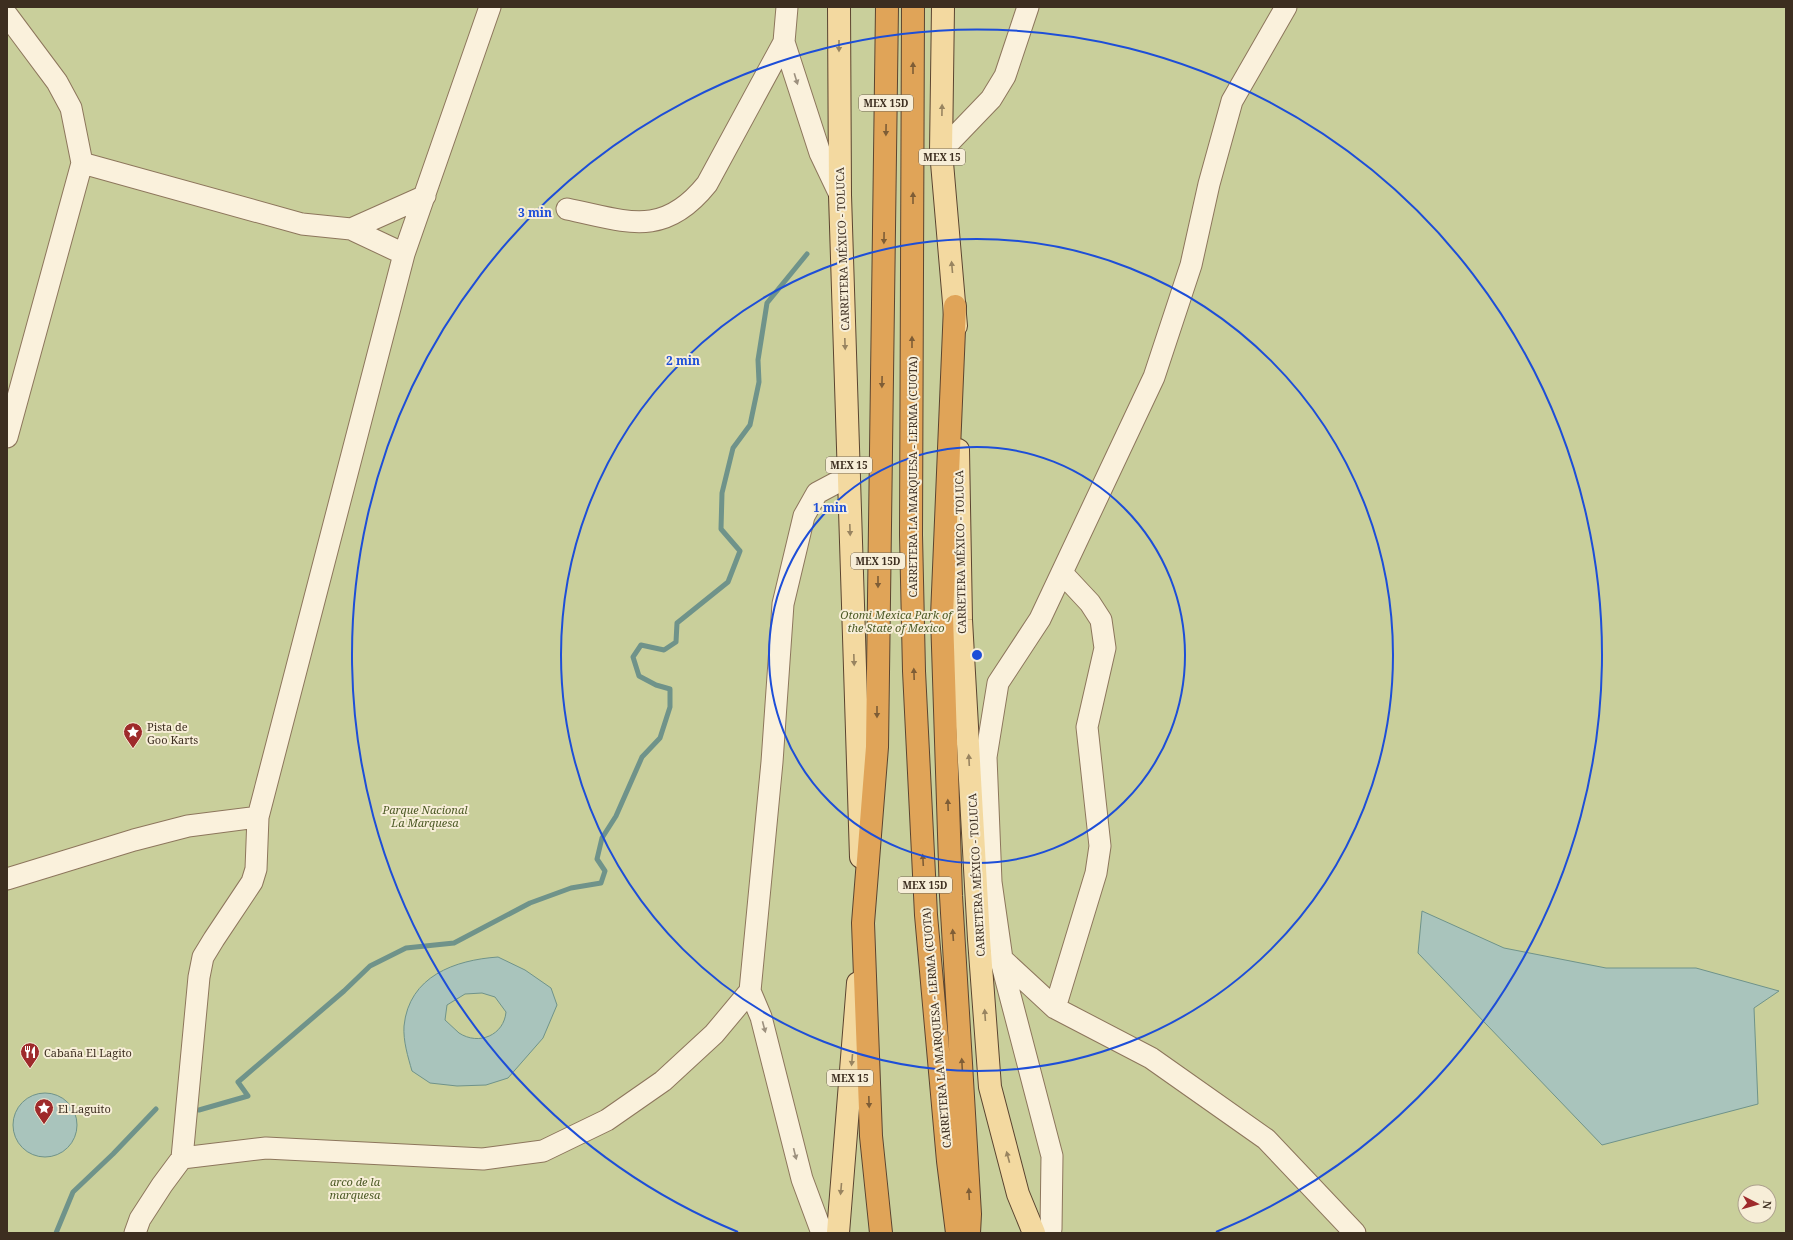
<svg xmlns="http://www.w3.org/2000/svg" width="1793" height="1240" viewBox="0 0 1793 1240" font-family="'Noto Serif',serif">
<rect width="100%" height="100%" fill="#f0e4c8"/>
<path fill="#c9cf9b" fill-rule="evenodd" d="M7,7H1786V1233H7ZM1745,1192H1769V1216H1745Z"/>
<path fill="#a9c4bc" stroke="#6f938a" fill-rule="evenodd" d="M1422,911L1504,948L1606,968H1696L1779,991L1754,1008L1758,1104L1602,1145L1418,953Z
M498,957L525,970L551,988L557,1005L543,1038L508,1078L486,1085L457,1086L430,1083L412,1071C408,1057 403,1041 404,1026C409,976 455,960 498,957ZM482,993L495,997L506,1012C504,1035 479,1046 459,1033C454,1029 450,1024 445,1020L447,1005L465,994Z
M13 1125a32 32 0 1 1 64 0a32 32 0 1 1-64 0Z"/>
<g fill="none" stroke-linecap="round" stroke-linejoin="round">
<path stroke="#6f938a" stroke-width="5" d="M199,1110L248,1096L238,1082L344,991L370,966L406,948L454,943L530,903L571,888L601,883L605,871L597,859L602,838L616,816L642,757L660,738L670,707V689L656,685L639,676L633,657L641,645L664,650L676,642L677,623L728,582L740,551L721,529L722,493L733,448L750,425L759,382L758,360L767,303L807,254
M56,1233L73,1192L113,1154L156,1109"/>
<defs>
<path id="minor" d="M787,7L784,42L820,153L840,195
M1286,7L1232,101L1209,184L1191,265L1154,377L1040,619L998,683L986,757L991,882L1002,959L1055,1008L1151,1058L1266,1139L1355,1233
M7,15L57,82L71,108L82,163L7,437
M941,151L991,99L1005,76L1028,7
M82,163L302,224L351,229L404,254
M567,209C626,221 663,239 707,184L784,42
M351,229L425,196
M7,879L134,840L188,826L258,817
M1000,957L1052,1156L1051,1229L1049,1233
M1055,1008L1096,873L1100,846L1087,727L1105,648L1101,620L1090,603L1062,573
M182,1158L266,1148L483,1159L543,1151L607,1120L663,1081L714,1034L750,991
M135,1233L140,1219L162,1185L182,1158L199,977L203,957L214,939L252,882L256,869L258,817L404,254L490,7
M822,1233L802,1179L761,1017L750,991L772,762L783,604L804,516L817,493L849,476"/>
<path id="major" d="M839,7L840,195L861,857
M943,7L941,151L956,326
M958,450L961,620L979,939L990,1087L1018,1194L1034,1233
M838,1233L858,983"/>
<path id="highway" d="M913,7L911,535L914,671L926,915L948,1161L957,1233
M955,306L942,616L951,896L970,1214L969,1233
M881,1233L871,1136L863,923L877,747L887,7"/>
</defs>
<use href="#minor" stroke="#8d765c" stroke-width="23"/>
<use href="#major" stroke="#5b4430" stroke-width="24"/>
<use href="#highway" stroke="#5b4430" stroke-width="24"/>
<use href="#minor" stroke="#faf1dc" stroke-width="21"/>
<use href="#major" stroke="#f3d9a0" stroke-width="22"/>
<use href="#highway" stroke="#e0a458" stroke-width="22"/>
</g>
<defs><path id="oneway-solid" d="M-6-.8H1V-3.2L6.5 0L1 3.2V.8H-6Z"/></defs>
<g fill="#988460">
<use href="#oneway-solid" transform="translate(839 46) rotate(90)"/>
<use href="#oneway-solid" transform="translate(942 110) rotate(-89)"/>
<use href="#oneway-solid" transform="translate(952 267) rotate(-95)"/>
<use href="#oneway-solid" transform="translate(845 344) rotate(88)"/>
<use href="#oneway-solid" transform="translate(850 530) rotate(88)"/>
<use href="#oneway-solid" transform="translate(854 660) rotate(88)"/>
<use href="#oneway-solid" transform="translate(969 760) rotate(-93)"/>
<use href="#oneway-solid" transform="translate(985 1015) rotate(-94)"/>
<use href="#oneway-solid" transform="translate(852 1060) rotate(95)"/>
<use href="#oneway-solid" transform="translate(1008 1157) rotate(-105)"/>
<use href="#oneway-solid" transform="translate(841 1189) rotate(95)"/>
</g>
<g fill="#7e5d36">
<use href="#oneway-solid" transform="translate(913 68) rotate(-90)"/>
<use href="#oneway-solid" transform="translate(886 130) rotate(91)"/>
<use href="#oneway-solid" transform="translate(913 198) rotate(-90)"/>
<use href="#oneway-solid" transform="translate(884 238) rotate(91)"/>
<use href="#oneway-solid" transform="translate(912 342) rotate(-90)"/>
<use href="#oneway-solid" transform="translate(882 382) rotate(91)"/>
<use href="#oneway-solid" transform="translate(878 582) rotate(90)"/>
<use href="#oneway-solid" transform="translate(914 674) rotate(-92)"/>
<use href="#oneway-solid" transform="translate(877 712) rotate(90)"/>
<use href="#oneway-solid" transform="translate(948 805) rotate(-92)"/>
<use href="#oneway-solid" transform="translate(923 860) rotate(-93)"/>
<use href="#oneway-solid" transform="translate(953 935) rotate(-94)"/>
<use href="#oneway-solid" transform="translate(962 1064) rotate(-93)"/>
<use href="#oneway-solid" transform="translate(869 1102) rotate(88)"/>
<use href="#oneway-solid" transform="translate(969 1194) rotate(-93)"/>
</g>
<g fill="#9c907e">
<use href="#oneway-solid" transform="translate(796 79) rotate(73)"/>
<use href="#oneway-solid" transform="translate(764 1027) rotate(75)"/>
<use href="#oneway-solid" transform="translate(795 1154) rotate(76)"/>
</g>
<g fill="none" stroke="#1d4ed8" stroke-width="2">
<circle cx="977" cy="655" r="208"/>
<circle cx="977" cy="655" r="416"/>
<path d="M738 1232A625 625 0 1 1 1216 1232"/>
</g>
<defs>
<symbol id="sight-pin" viewBox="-11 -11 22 30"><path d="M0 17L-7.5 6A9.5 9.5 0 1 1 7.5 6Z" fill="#9e2a2b" stroke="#f7eed8"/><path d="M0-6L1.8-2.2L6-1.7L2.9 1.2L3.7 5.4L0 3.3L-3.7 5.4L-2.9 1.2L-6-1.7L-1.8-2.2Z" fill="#fff"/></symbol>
<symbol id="restaurant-pin" viewBox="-11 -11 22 30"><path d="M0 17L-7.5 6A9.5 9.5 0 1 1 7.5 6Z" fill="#9e2a2b" stroke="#f7eed8"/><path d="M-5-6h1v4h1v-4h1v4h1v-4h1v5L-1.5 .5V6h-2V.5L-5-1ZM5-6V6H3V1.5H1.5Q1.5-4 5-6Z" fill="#fff"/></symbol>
</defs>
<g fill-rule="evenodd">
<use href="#sight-pin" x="122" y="721" width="22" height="30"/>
<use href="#restaurant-pin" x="19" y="1041" width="22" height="30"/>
<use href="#sight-pin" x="33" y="1097" width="22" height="30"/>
</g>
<g text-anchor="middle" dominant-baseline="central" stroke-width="4" stroke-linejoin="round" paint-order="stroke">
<g fill="#f7eed8" stroke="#756857" stroke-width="1">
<rect x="859" y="95" width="54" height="16" rx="3"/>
<rect x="919" y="149" width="46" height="16" rx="3"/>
<rect x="826" y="457" width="46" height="16" rx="3"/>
<rect x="851" y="553" width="54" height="16" rx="3"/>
<rect x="898" y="877" width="54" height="16" rx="3"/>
<rect x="827" y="1070" width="46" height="16" rx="3"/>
</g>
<g font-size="10" font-weight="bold" fill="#3d2e20">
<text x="886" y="103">MEX 15D</text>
<text x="942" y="157">MEX 15</text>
<text x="849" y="465">MEX 15</text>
<text x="878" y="561">MEX 15D</text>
<text x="925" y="885">MEX 15D</text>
<text x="850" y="1078">MEX 15</text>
</g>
<g font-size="11" fill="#3d2e20" stroke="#f7eed8">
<text transform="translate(842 249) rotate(-92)">CARRETERA MÉXICO - TOLUCA</text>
<text transform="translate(912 477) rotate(-90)">CARRETERA LA MARQUESA - LERMA (CUOTA)</text>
<text transform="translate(960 552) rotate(-91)">CARRETERA MÉXICO - TOLUCA</text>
<text transform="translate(976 875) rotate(-93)">CARRETERA MÉXICO - TOLUCA</text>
<text transform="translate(936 1028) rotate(-95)">CARRETERA LA MARQUESA - LERMA (CUOTA)</text>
</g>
<g font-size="11" font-style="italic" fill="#4d5a26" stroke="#f7eed8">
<text x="896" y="614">Otomi Mexica Park of<tspan x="896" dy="13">the State of Mexico</tspan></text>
<text x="425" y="809">Parque Nacional<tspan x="425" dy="13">La Marquesa</tspan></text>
<text x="355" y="1181">arco de la<tspan x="355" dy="13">marquesa</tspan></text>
</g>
<g font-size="11" fill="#3d2e20" stroke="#f7eed8" text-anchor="start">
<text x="147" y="726">Pista de<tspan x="147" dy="13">Goo Karts</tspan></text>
<text x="44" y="1052">Cabaña El Lagito</text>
<text x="58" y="1108">El Laguito</text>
</g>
</g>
<circle cx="977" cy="655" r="6" fill="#1d4ed8" stroke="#f7eed8" stroke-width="2"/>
<g font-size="12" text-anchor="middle" font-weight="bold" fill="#1d4ed8" stroke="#f7eed8" stroke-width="4" stroke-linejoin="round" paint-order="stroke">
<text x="535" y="217">3 min</text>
<text x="683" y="365">2 min</text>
<text x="830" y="512">1 min</text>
</g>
<rect width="1793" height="1240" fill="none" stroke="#3d2e20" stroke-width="16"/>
<g transform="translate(1757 1204) rotate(96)"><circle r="19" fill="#f7eed8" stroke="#ada18e"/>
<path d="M0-3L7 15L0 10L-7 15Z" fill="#9e2a2b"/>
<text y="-6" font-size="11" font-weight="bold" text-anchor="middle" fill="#3d2e20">N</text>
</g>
</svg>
